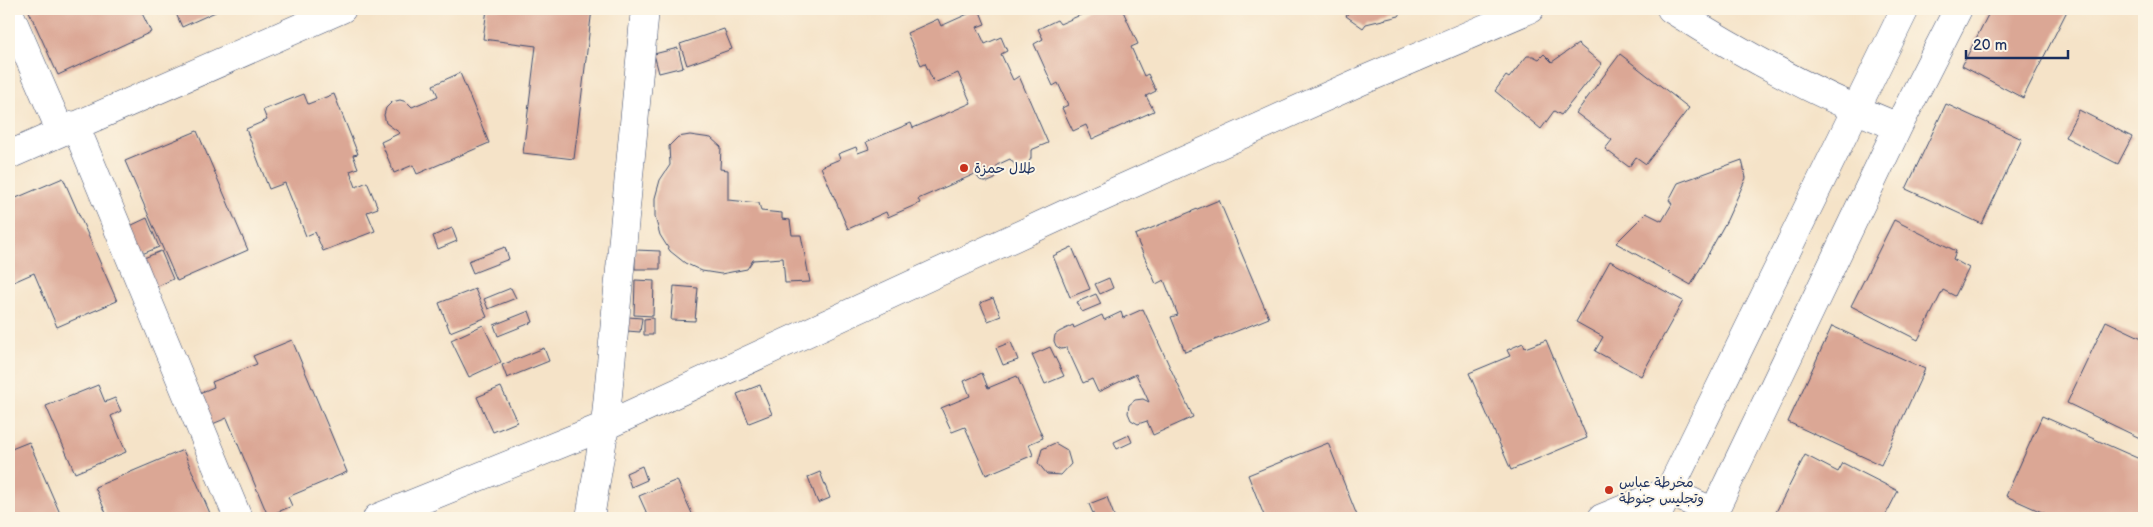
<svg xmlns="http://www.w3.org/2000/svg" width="2153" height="527" viewBox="0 0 2153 527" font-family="'Balsamiq Sans','Playpen Sans Arabic',sans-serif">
<rect width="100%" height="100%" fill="#fcf5e5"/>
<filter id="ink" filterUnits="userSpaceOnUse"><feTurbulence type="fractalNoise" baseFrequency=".02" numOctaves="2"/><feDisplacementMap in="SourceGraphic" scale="10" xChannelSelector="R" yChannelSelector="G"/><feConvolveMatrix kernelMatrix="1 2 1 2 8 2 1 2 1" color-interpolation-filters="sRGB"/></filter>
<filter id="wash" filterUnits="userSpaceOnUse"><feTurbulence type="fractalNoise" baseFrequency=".0096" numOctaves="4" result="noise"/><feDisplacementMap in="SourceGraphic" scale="20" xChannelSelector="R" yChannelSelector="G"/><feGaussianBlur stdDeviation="1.12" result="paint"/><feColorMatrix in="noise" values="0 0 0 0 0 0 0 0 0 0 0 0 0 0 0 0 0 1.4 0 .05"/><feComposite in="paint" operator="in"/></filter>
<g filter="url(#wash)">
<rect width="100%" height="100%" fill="#f5e3c8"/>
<g id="blocks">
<path fill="#dba795" d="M28,9H140L151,32L58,75Z
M174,9H222L182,27Z
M487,9H592L574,159L523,153L536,46L483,39Z
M979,9L985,24L977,27L985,44L1001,37L1007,51L1001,54L1013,80L1019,76L1048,143L1031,150V158L1028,164L1022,166L1015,165L1010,159L997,165L998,172L995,179L988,182L980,180L975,174L918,199L920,203L888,217L886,212L848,229L821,167L840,159L838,154L856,147L858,153L869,149L866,142L911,123L913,128L971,103L958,73L934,83L925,63L921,65L907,33L938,19L941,26Z
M1094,9H1122L1138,44L1131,47L1144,76L1148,74L1156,91L1146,96L1154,111L1092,139L1086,125L1073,131L1062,108L1068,105L1058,83L1053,86L1034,44L1043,39L1038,29L1057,20L1060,24Z
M1345,9H1404L1399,16L1366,24L1363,28L1346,16L1349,12Z
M1991,9H2068L2023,98L1962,66Z
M724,29L732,49L687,65L680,44Z
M1578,44L1602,64L1561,115L1554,111L1541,129L1495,91L1506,76L1509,78L1527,56H1533L1539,59L1544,54L1552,62Z
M678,48L683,67L659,73L654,54Z
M1620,54L1689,108L1646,164L1636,157L1629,167L1605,149L1612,140L1576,113Z
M460,73L489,143L417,174L413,165L394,173L381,142L400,133L386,123L384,115L386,108L392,102L400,100L407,102L412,107L438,96L433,85Z
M304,94L308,104L334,94L358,154L353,155L358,168L350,171L356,187L367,182L378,208L367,212L375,231L323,251L315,232L306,236L285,183L269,189L246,129L267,120L263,110Z
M1946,104L2022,139L1982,224L1906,189Z
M2079,110L2132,137L2118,164L2065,137Z
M197,131L248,250L177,281L125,161Z
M690,135L711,138L721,147L720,169L728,170V200L759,203L761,211L782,213V219L790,220L792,235H801L810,282L785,283L783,258L753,260L747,269L721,274L702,271L685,263L670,251L660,235L655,217V198L660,180L670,165L669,146L678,137Z
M1742,160L1746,178L1727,220L1691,285L1616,243L1646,213L1662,221L1672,204L1669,200L1678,183Z
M63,178L117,301L57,327L34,273L9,284V201Z
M1219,200L1269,318L1185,352L1171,317L1178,315L1164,280L1156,284L1135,235Z
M147,218L159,247L142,254L130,226Z
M1894,220L1956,251L1953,259L1969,268L1955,296L1943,290L1918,340L1851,306Z
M452,228L457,241L438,249L433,236Z
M505,247L509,259L473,273L468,261Z
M1072,247L1090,289L1070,297L1053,256Z
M635,250L660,251V269H635Z
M161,251L173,279L156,287L144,258Z
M1610,261L1683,301L1641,376L1595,351L1603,337L1576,322Z
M1109,278L1113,288L1100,294L1095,284Z
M635,280L654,281L653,316L634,315Z
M674,286L698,288L695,321L671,320Z
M511,288L516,298L488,309L484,299Z
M475,289L487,317L450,332L439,303Z
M1096,294L1101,304L1082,312L1077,302Z
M993,298L1001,316L988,321L980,303Z
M1143,309L1193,417L1153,435L1147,421L1138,424L1131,420L1128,413L1129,405L1135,400L1143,399L1149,402L1136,374L1098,392L1092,379L1083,383L1067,348L1061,349L1056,346L1054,341L1055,335L1059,332L1073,325L1074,328L1102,315L1104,320L1121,312L1123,318Z
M529,311L533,322L498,336L494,325Z
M628,317L642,318L640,332L627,331Z
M653,318V335H644V319Z
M2106,321L2144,339V440L2067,403Z
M483,325L501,362L469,377L451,340Z
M1832,326L1925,369L1881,465L1788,422Z
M292,340L347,472L288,497L292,506L268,516L227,418L210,425L197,394L214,387L212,382L257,364L253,356Z
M1546,340L1587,438L1511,470L1469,373L1510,356L1507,350L1523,343L1525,348Z
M1011,342L1018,360L1003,365L996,348Z
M1050,347L1064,376L1045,384L1032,355Z
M544,348L549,361L507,378L502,365Z
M982,373L988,388L1017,376L1043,438L1029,444L1033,455L986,475L965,427L952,432L941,408L970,396L964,381Z
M98,385L105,402L115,398L121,411L111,416L126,452L75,473L46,406Z
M760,385L772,414L749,423L737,394Z
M501,387L517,422L493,432L477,397Z
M2042,416L2144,461V518H2055L2006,496Z
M1129,435L1132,442L1117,449L1114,442Z
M29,442L62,518H9V450Z
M1055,443L1067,450L1071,464L1061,475L1047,474L1038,463L1042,449Z
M1328,443L1358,518H1265L1248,475Z
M183,450L212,518H108L95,487Z
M1805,455L1838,472L1843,463L1898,491L1884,518H1773Z
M642,466L647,480L631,487L626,473Z
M820,472L830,498L818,503L808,477Z
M677,480L694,518H642L648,516L639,496Z
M1107,497L1115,518H1095L1089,504Z"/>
</g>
</g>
<g filter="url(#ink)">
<use href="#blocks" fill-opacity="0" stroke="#3c4a6e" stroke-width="1"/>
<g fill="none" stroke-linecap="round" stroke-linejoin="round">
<defs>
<path id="minor" d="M1671,9C1743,55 1819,95 1898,127
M9,12L61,132
M75,125L238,518
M9,155L342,9
M377,518L605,426L1065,214L1359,82L1530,9
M590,518L605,426L645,9
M1602,518L1668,491L1714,512
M1656,518L1905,9
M1711,518L1898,127L1958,9"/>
</defs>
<use href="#minor" stroke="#3c4a6e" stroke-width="29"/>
<use href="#minor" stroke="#fff" stroke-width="28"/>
</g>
</g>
<g fill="#c8321e" stroke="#fcf5e5" stroke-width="2">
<circle cx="964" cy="168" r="5"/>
<circle cx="1609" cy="490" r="5"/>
</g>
<g text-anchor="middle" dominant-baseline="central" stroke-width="4" stroke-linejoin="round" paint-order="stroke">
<g font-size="14" fill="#1b2f5e" stroke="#fcf5e5" text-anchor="start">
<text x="974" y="168">طلال حمزة</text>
<text x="1619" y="482">مخرطة عباس<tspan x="1619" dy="16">وتجليس جنوطة</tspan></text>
</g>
</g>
<rect width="2153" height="527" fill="none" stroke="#fcf5e5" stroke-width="30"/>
<path d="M1966 50v8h102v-8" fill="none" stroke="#1b2f5e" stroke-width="2.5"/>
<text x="1973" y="50" font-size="15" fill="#1b2f5e" stroke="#fcf5e5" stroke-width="4" paint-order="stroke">20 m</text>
</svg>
